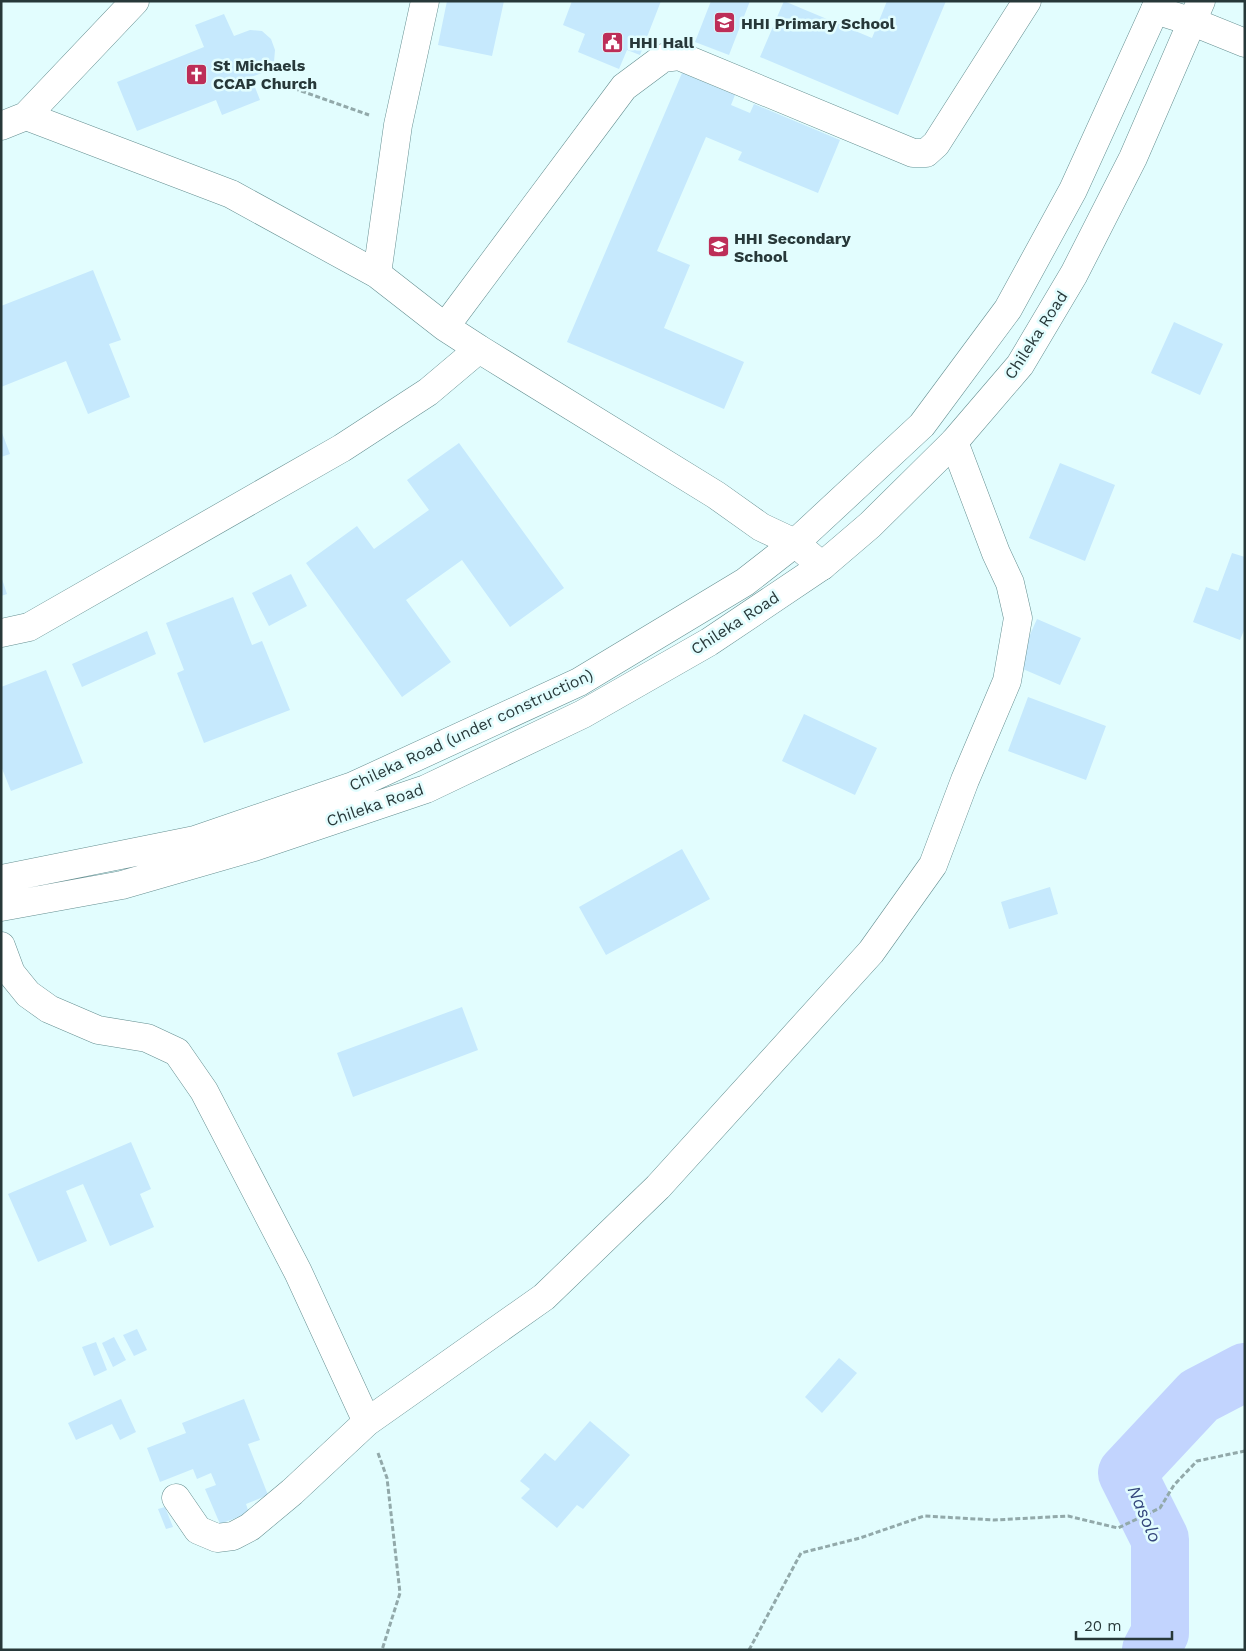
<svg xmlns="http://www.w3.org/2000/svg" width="1246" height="1651" viewBox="0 0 1246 1651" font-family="'Work Sans',sans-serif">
<rect width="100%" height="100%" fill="#e2fdfe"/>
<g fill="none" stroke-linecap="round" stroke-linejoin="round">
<path stroke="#c2d4fe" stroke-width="58" d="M1151,1650L1160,1633V1539L1127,1473L1199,1396L1245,1372"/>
</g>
<path fill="#c6e9fd" d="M447,1H504L492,56L438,45Z
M572,1H661L640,55L627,50L619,69L578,52L585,34L563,25Z
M711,1H750L729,55L695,42Z
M784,1L872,38L887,1H946L898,115L760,57Z
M224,14L234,36L250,30L262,31L271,39L275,50L274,62L267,71L251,77L260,100L222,115L216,100L137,131L117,82L204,47L195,25Z
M682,73L735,95L731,105L750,113L754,104L840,140L818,193L738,160L742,152L706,137L657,251L690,265L664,328L744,362L724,409L567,342Z
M93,270L121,340L109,344L130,397L88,414L66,361L1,387V306Z
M1174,322L1223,344L1200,395L1151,373Z
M1,430L10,454L1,457Z
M459,443L564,588L510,627L462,560L406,600L451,662L402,697L306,563L357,526L374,549L429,510L407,480Z
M1060,463L1115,485L1085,561L1029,538Z
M1232,553L1245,557V628L1240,640L1193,622L1206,587L1218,591Z
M291,574L307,606L269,626L252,593Z
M1,576L7,594L1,596Z
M233,597L252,645L262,641L290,710L204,743L177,673L184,670L166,623Z
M1037,619L1081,638L1060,685L1016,666Z
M147,631L156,654L82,687L72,664Z
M46,670L83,763L11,791L1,766V687Z
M1028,697L1106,726L1086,780L1008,751Z
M804,714L877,748L855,795L782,761Z
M682,849L710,899L606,955L579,907Z
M1050,887L1058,914L1009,929L1001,902Z
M462,1007L478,1050L353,1097L337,1053Z
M131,1142L151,1189L140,1194L154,1227L110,1246L83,1184L66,1191L87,1241L38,1262L8,1194Z
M137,1329L147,1350L134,1356L123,1335Z
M114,1337L126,1360L113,1367L102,1343Z
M96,1342L107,1370L94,1376L82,1347Z
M839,1358L857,1373L822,1413L805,1397Z
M121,1399L136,1432L120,1440L112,1424L76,1440L68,1423Z
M244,1399L260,1440L248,1444L268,1495L246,1504L249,1513L220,1524L205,1489L216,1485L211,1473L197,1479L193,1469L160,1482L147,1448L186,1433L182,1423Z
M590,1421L630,1455L583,1509L577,1505L557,1528L521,1498L530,1489L520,1481L545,1453L555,1461Z
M165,1507L173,1527L166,1529L158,1509Z"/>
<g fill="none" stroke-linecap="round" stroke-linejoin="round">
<defs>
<path id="minor" d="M26,116L231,194L377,274L445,327L479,349L716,495L761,527L795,543L822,566
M1,126L26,116L135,1
M377,274L398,125L425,1
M445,327L624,87L663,58L679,56L913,153H926L936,144L1027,1
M1,633L29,627L342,448L428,392L479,349
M1,946L11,973L28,994L49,1009L98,1030L147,1038L177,1052L204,1091L298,1272L367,1422
M176,1498L198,1530L217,1538L233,1536L250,1527L292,1492L367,1422L544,1297L658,1187L871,952L933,865L965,780L1007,681L1018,618L1010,583L996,553L954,442"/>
<path id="major" d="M1155,10L1193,22L1245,43"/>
<path id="highway" d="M1,879L195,840L353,786L579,682L745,582L795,543L922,425L1008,309L1073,190L1159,1
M1,907L122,885L254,847L426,789L583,714L709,642L822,566L870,525L954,442L1020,365L1074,274L1133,158L1201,1"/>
</defs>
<use href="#minor" stroke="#658f91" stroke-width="29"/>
<use href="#major" stroke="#658f91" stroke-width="29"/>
<use href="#highway" stroke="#658f91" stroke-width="29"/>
<path stroke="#92a9aa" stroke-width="3" stroke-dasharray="5 2.5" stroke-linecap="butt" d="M287,86L369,115
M378,1453L387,1478L400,1593L382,1650
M749,1650L801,1553L860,1538L924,1516L994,1520L1068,1516L1118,1528L1160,1508L1174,1485L1197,1461L1245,1451"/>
<use href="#minor" stroke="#fff" stroke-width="28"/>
<use href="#major" stroke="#fff" stroke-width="28"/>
<use href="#highway" stroke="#fff" stroke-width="28"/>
</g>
<defs>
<symbol id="school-square" viewBox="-11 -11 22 22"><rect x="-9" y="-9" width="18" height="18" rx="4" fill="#bd2e58" stroke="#e2fdfe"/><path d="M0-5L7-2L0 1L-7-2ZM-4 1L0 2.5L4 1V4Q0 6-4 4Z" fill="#fff"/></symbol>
<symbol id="civic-square" viewBox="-11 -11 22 22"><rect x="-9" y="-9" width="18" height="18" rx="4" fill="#bd2e58" stroke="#e2fdfe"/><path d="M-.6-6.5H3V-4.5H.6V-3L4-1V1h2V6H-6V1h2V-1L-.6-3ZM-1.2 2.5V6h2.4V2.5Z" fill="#fff"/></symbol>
<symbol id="church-square" viewBox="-11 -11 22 22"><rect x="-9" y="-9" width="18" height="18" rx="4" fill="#bd2e58" stroke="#e2fdfe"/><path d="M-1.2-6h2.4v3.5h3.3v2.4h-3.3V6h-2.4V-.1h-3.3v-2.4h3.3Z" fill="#fff"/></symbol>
</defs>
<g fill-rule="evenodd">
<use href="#school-square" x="712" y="10" width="25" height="25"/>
<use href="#civic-square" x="600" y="30" width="25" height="25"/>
<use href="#church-square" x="184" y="62" width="25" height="25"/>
<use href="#school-square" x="706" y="234" width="25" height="25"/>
</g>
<g text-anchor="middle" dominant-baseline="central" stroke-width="5" stroke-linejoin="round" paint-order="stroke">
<g font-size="16" font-weight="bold" fill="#273839" stroke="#e2fdfe" text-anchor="start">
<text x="741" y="23">HHI Primary School</text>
<text x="629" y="42">HHI Hall</text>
<text x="213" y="65">St Michaels<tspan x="213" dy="18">CCAP Church</tspan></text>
<text x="734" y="238">HHI Secondary<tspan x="734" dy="18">School</tspan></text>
</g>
<g font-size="16" fill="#273839" stroke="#e2fdfe">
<text transform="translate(1036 335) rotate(-57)">Chileka Road</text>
<text transform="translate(735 623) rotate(-33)">Chileka Road</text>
<text transform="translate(471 730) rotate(-25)">Chileka Road (under construction)</text>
<text transform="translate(375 805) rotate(-19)">Chileka Road</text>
</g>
<g font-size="18" font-style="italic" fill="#35487d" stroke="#e2fdfe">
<text transform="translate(1145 1514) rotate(67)">Nasolo</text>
</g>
</g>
<rect width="1246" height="1651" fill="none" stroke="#273839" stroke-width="5"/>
<path d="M1076 1631v8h96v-8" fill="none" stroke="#273839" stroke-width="2.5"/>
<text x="1084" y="1631" font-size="15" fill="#273839" stroke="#e2fdfe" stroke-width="4" paint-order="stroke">20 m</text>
</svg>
